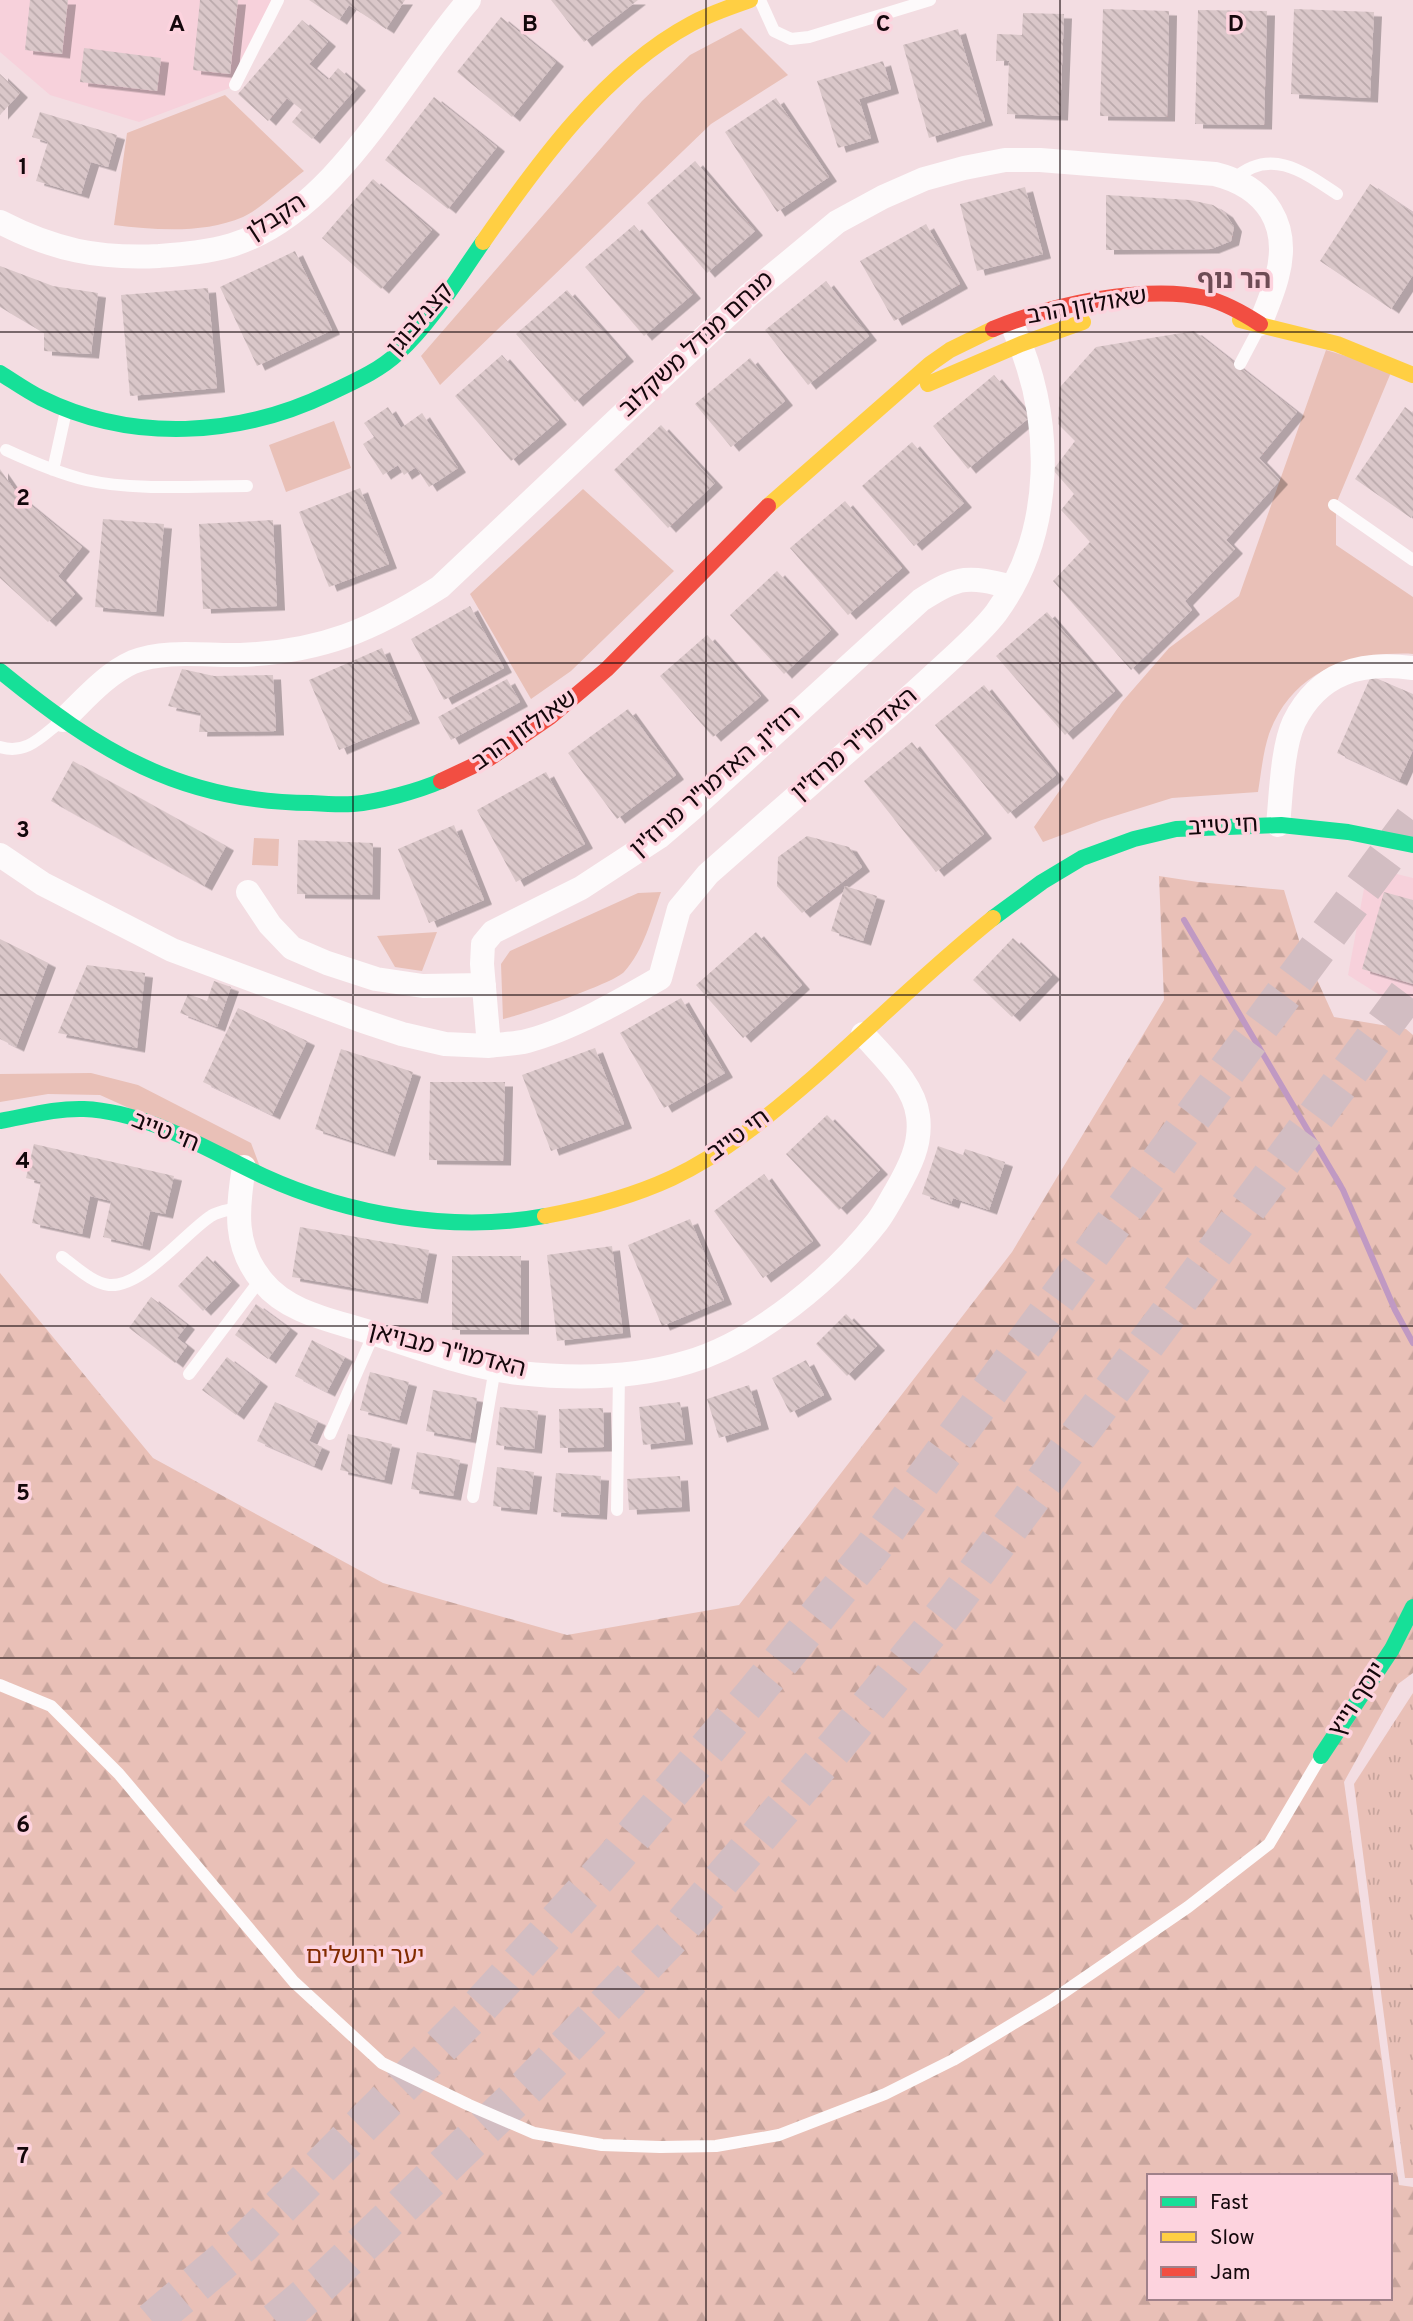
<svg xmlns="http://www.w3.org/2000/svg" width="1413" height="2321" viewBox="0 0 1413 2321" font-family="Overpass,'Noto Sans Hebrew',sans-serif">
<defs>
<pattern id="grass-tufts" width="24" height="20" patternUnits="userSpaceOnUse" patternTransform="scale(1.75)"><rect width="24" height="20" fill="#e9c0b7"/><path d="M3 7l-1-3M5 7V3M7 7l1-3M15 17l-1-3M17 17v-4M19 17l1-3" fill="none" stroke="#c7a49c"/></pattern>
<pattern id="forest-firs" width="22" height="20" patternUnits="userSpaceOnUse" patternTransform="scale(1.75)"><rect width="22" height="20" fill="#e9c0b7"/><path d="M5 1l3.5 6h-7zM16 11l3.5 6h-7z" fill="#c7a49c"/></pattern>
<pattern id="building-back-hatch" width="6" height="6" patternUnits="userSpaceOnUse" patternTransform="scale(1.75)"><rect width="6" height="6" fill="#dac7c9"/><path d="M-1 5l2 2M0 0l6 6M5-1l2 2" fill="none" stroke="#baa9ab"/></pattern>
<filter id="shadow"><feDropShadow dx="8" dy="4.5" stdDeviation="0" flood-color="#0004"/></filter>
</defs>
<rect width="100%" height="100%" fill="#f3dde2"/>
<path fill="#f7d1db" d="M0,0H277L235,86L139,122L50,95L0,52Z
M1368,867L1413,878V1016L1348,975Z"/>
<path fill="url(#grass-tufts)" d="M1413,1693V2178H1405L1354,1784Z"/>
<path fill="url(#forest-firs)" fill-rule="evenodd" d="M1159,876L1198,882L1284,890L1299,940L1334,1017L1406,1029L1413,1035V1673L1398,1684L1344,1782L1399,2185L1413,2187V2321H0V1273L153,1458L383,1583L567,1635L739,1605L1012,1252L1164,1000ZM1149,2176H1390V2298H1149Z"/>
<path fill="#e9c0b7" d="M741,28L788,75L711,124L440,385L421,356L642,101L690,55Z
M225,95L304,171C288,183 259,210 243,217C203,234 156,230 114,225L127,133Z
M1326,350L1392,370L1336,504V545L1413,597V654C1404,653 1395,654 1386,654C1333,657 1288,682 1269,734C1263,752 1261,774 1258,792L1172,798L1102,820L1043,842L1034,827L1122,702L1169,648L1239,596Z
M334,421L351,468L286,492L269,445Z
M583,489L674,571L571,671L531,699L470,594Z
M254,838L279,839L278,866L252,865Z
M661,892C651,919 644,950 624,972C614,983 522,1015 503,1019L501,964L510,951L638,893Z
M437,932L422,971L395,967L377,936Z
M91,1073L138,1085L251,1143L260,1167L100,1095L48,1094L0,1102V1074Z"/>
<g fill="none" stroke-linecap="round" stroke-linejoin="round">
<path stroke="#c099c3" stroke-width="6" d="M1184,920L1343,1190L1395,1310L1413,1343"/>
</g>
<path fill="url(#building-back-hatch)" filter="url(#shadow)" d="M30,0H68L62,54L25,50Z
M200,0H238L230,74L193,70Z
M309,0H405L386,29L349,5L339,20Z
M551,0H638L584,42Z
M1103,9L1169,11L1167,117L1100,116Z
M1294,9L1374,12L1370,98L1291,94Z
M1198,10L1267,11L1264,125L1195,124Z
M1023,13L1064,14L1060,116L1007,114L1009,61H996L997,34L1022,35Z
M501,17L556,62L512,117L457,72Z
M302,20L328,42L309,64L328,80L338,68L358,86L312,139L292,122L302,110L287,98L268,121L238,94Z
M958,29L985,121L929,138L903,45Z
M84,48L161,58L157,91L80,82Z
M883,61L891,89L859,99L871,138L838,148L817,81Z
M0,74L20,93L0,115Z
M434,97L497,147L448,209L385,160Z
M776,98L829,177L777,212L725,132Z
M40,112L117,135L108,167L91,162L81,194L36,181L48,142L32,137Z
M695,161L755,231L707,273L647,203Z
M373,179L432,230L381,289L322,238Z
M1370,184L1413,213V275L1391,309L1320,261Z
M1025,187L1043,254L977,271L960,204Z
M1106,195L1190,200L1213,205L1225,213L1234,227L1231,241L1211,249L1106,250Z
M926,224L960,284L894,321L860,261Z
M634,225L693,294L644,336L585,267Z
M295,251L332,330L257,366L220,287Z
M0,266L53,286L98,293L91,354L44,351V333L0,307Z
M826,281L869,336L808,385L765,330Z
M208,288L217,388L130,396L121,295Z
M567,290L626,357L575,402L516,334Z
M1194,331L1297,412L1259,458L1280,480L1226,540L1235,549L1185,601L1192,610L1131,670L1053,581L1090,542L1061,510L1074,494L1053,470L1075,441L1058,424L1060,387L1096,347Z
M502,355L559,420L511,461L455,396Z
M750,358L785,401L731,447L695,404Z
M994,375L1030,417L968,469L933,426Z
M388,407L401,428L422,413L458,468L429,487L416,467L404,475L398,465L383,475L363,444L374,437L364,423Z
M1405,407L1413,413V515L1411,518L1355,479Z
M661,425L715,483L668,528L614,470Z
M912,442L964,503L914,546L862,486Z
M0,469L18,495L82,547L58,576L75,594L48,622L0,578Z
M360,488L389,564L329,587L299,512Z
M845,501L902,568L848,615L790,548Z
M103,519L164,524L156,612L95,607Z
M273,520L277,606L203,609L199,524Z
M777,571L831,630L784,674L730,615Z
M470,606L504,668L444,700L411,639Z
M1047,612L1115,691L1065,735L996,656Z
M707,635L761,696L713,737L660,676Z
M382,648L412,719L339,750L309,680Z
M182,669L214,676L273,675L276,731L199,732L201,713L168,706Z
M1371,676L1413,694V750L1399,781L1337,753Z
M507,679L520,702L451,740L438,717Z
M984,685L1056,775L1008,814L935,725Z
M628,709L676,775L617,819L568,753Z
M912,742L984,834L936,872L864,781Z
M73,761L226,846L204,886L51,801Z
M546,772L585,844L516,882L477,810Z
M454,825L484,900L429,923L398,849Z
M807,836L849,847L862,867L802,913L777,886L778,857Z
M298,840L373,843L372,895L297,894Z
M845,886L877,896L863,941L831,931Z
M1384,892L1413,900V984L1362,969Z
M756,932L802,985L743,1038L696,985Z
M1013,938L1052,975L1012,1017L973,980Z
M0,939L48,963L16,1047L0,1039Z
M87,965L145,973L137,1048L58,1033Z
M214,981L231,987L217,1027L180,1013L188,994L207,1001Z
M681,998L725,1073L664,1108L620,1033Z
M238,1008L307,1041L272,1115L203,1082Z
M595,1048L624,1124L551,1151L522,1075Z
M341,1049L413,1072L387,1152L315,1129Z
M430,1082H505L503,1161L429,1160Z
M827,1115L880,1170L839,1210L786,1154Z
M34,1144L174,1176L165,1214L150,1211L142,1246L103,1237L111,1201L90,1196L82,1234L32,1223L41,1182L26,1178Z
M938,1146L963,1155L965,1149L1005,1162L989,1210L953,1198L951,1204L922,1194Z
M764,1174L813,1241L763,1278L714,1211Z
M690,1219L724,1300L662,1326L628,1245Z
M300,1227L429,1250L420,1299L292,1277Z
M612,1246L623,1333L557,1341L547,1255Z
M207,1256L232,1281L203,1311L178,1286Z
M452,1256H521V1330H452Z
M151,1297L187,1325L177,1338L187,1346L175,1363L129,1328Z
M256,1304L290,1329L268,1359L235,1335Z
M846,1314L877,1346L847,1376L816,1344Z
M312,1340L345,1357L327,1392L295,1376Z
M227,1357L260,1382L236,1415L202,1390Z
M806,1360L824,1395L790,1413L772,1378Z
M370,1372L409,1382L399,1420L360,1410Z
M749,1385L761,1425L719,1438L707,1399Z
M433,1390L477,1398L470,1439L426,1431Z
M275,1402L318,1421L309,1441L322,1447L314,1466L257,1441Z
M680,1402L685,1440L643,1445L639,1407Z
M500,1407L538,1411L534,1449L496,1445Z
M603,1408L604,1447L560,1448L559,1409Z
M348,1434L392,1444L384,1480L340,1470Z
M417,1452L460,1460L453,1496L411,1489Z
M497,1467L534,1472L529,1510L493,1506Z
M556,1473L601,1476L599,1515L553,1512Z
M680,1476L682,1507L629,1510L627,1479Z"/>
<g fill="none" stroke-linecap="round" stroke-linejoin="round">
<path stroke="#d2bdc2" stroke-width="38" stroke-dasharray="38 19" stroke-linecap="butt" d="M152,2321L243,2244L470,2017L613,1860L753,1695L872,1549L1413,820
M276,2321L323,2282L528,2086L681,1927L837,1745L954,1602L1413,986"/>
<path stroke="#fdfafb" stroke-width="12" d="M760,0L774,31L791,39L809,37L930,0
M235,85L278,0
M1234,179C1270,147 1303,171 1337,194
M1240,364L1259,328
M6,450C32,462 58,473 86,480C134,491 197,486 247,486
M53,470L66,411
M1334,505L1413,560
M0,747C26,755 41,737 60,722
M62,1257C75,1266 92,1283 109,1285C142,1288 186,1232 211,1216C218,1211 230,1210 237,1208
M189,1374L260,1280
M330,1434L374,1333
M473,1497L495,1368
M617,1510L619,1374
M0,1685L51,1706L119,1774L294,1982L382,2063L469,2105L534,2133L602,2145L660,2147L716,2146L779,2135L885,2094L953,2060L1051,2001L1188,1907L1269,1844L1321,1756"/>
<path stroke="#fdfafb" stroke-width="24" d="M0,222C54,250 98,259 159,256C183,254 208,252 232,245C337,212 401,78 469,0
M63,720C84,700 106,674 133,662C166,649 206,656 240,655C321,652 373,630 440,587L749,295L837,222L883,197L924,179L964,168L1005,160H1040L1215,174C1267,187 1291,225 1277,277C1273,293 1266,309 1260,324
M1278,825C1281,796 1282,748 1294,722C1319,672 1361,661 1413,668
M0,855L43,884L172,950L360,1020L402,1034L445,1044L489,1046L482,964L483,944L493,932L581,888L659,837L693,808L921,600C960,575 968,576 1012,587
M248,892L270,925L292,948L327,963L376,979L423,986L484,985
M489,1046C502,1044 515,1044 527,1041C570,1030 622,1000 660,978L679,909L708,874C763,826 817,778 872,730C899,707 925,683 951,659C967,644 983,630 996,613C1056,531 1054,419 1014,329
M244,1167C237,1209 233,1247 263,1282C287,1312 331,1320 366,1331C415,1346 469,1368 519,1373C574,1379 635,1378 688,1362C757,1342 833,1278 877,1222C884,1213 890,1201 896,1191C909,1168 922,1144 918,1116C914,1084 883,1057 863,1034"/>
<path stroke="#16e098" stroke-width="16" d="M0,373C13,381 27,391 41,398C132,443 239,437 330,393C353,382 379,371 398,353C432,322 457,279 483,242
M0,671C98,751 180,802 311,803C325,804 340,805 353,804C378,802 418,791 441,781
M993,918L1042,882L1082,858L1134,839L1176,829L1281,825L1348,832L1413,845
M0,1121C28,1116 56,1108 84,1109C149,1112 207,1150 263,1176C348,1215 452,1233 545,1216
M1321,1756L1392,1649L1413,1607"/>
<path stroke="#ffcf43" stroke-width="16" d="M483,242C537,164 605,70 691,24C709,14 730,7 750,0
M1240,320L1337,344L1413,375
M928,384L1021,344L1083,322
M768,506L930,364L950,350L993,329
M545,1216C589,1208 631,1197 672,1178C725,1153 770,1115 814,1077C874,1024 931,968 993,918"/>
<path stroke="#f24e42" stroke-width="16" d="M993,329C1051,305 1145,284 1206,298C1226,303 1243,313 1260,324
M441,781L490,758L550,717L607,669L768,506"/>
</g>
<path fill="none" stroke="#14070b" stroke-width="2" stroke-opacity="0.55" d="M353,0V2321M706,0V2321M1060,0V2321M0,332H1413M0,663H1413M0,995H1413M0,1326H1413M0,1658H1413M0,1989H1413"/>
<g text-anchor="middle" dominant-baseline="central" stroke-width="7" stroke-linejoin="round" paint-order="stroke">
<g font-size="24" fill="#14070b" stroke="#fdd3de">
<text transform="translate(277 218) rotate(-33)">הקבלן</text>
<text transform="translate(1087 307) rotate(-10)">שאולזון הרב</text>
<text transform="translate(421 320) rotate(-49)">קצנלבוגן</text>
<text transform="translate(697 345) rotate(-43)">מנחם מנדל משקלוב</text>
<text transform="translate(525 731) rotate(-35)">שאולזון הרב</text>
<text transform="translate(855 745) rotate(-41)">האדמו"ר מרוז'ין</text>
<text transform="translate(716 782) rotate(-41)">רוז'ין, האדמו"ר מרוז'ין</text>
<text transform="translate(1223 827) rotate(-3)">חי טייב</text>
<text transform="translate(165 1133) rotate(22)">חי טייב</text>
<text transform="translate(739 1136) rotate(-36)">חי טייב</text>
<text transform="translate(447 1351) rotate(14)">האדמו"ר מבויאן</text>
<text transform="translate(1358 1700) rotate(-57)">יוסף וייץ</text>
</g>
<g font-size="24" fill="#822b00" stroke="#fdd3de">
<text x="365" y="1957">יער ירושלים</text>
</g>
<g font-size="26" font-weight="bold" fill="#6e4b55" stroke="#fdd3de">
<text x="1234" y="281">הר נוף</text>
</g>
</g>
<g font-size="23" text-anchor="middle" font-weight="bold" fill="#14070b" stroke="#fdd3de" stroke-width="7" stroke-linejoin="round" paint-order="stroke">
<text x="177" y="31">A</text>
<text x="530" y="31">B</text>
<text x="883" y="31">C</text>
<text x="1236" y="31">D</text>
<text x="23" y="174">1</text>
<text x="23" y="505">2</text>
<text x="23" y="837">3</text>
<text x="23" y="1168">4</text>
<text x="23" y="1500">5</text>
<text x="23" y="1832">6</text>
<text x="23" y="2163">7</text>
</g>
<rect x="1147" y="2174" width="245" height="126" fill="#fdd3de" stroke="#a0818a" stroke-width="2"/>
<rect x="1161" y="2197" width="35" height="10" fill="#16e098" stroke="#a0818a" stroke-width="2"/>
<text x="1210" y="2209" font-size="21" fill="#14070b">Fast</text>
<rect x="1161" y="2232" width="35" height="10" fill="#ffcf43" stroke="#a0818a" stroke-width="2"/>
<text x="1210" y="2244" font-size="21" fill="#14070b">Slow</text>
<rect x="1161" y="2267" width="35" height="10" fill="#f24e42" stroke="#a0818a" stroke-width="2"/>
<text x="1210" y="2279" font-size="21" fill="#14070b">Jam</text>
</svg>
